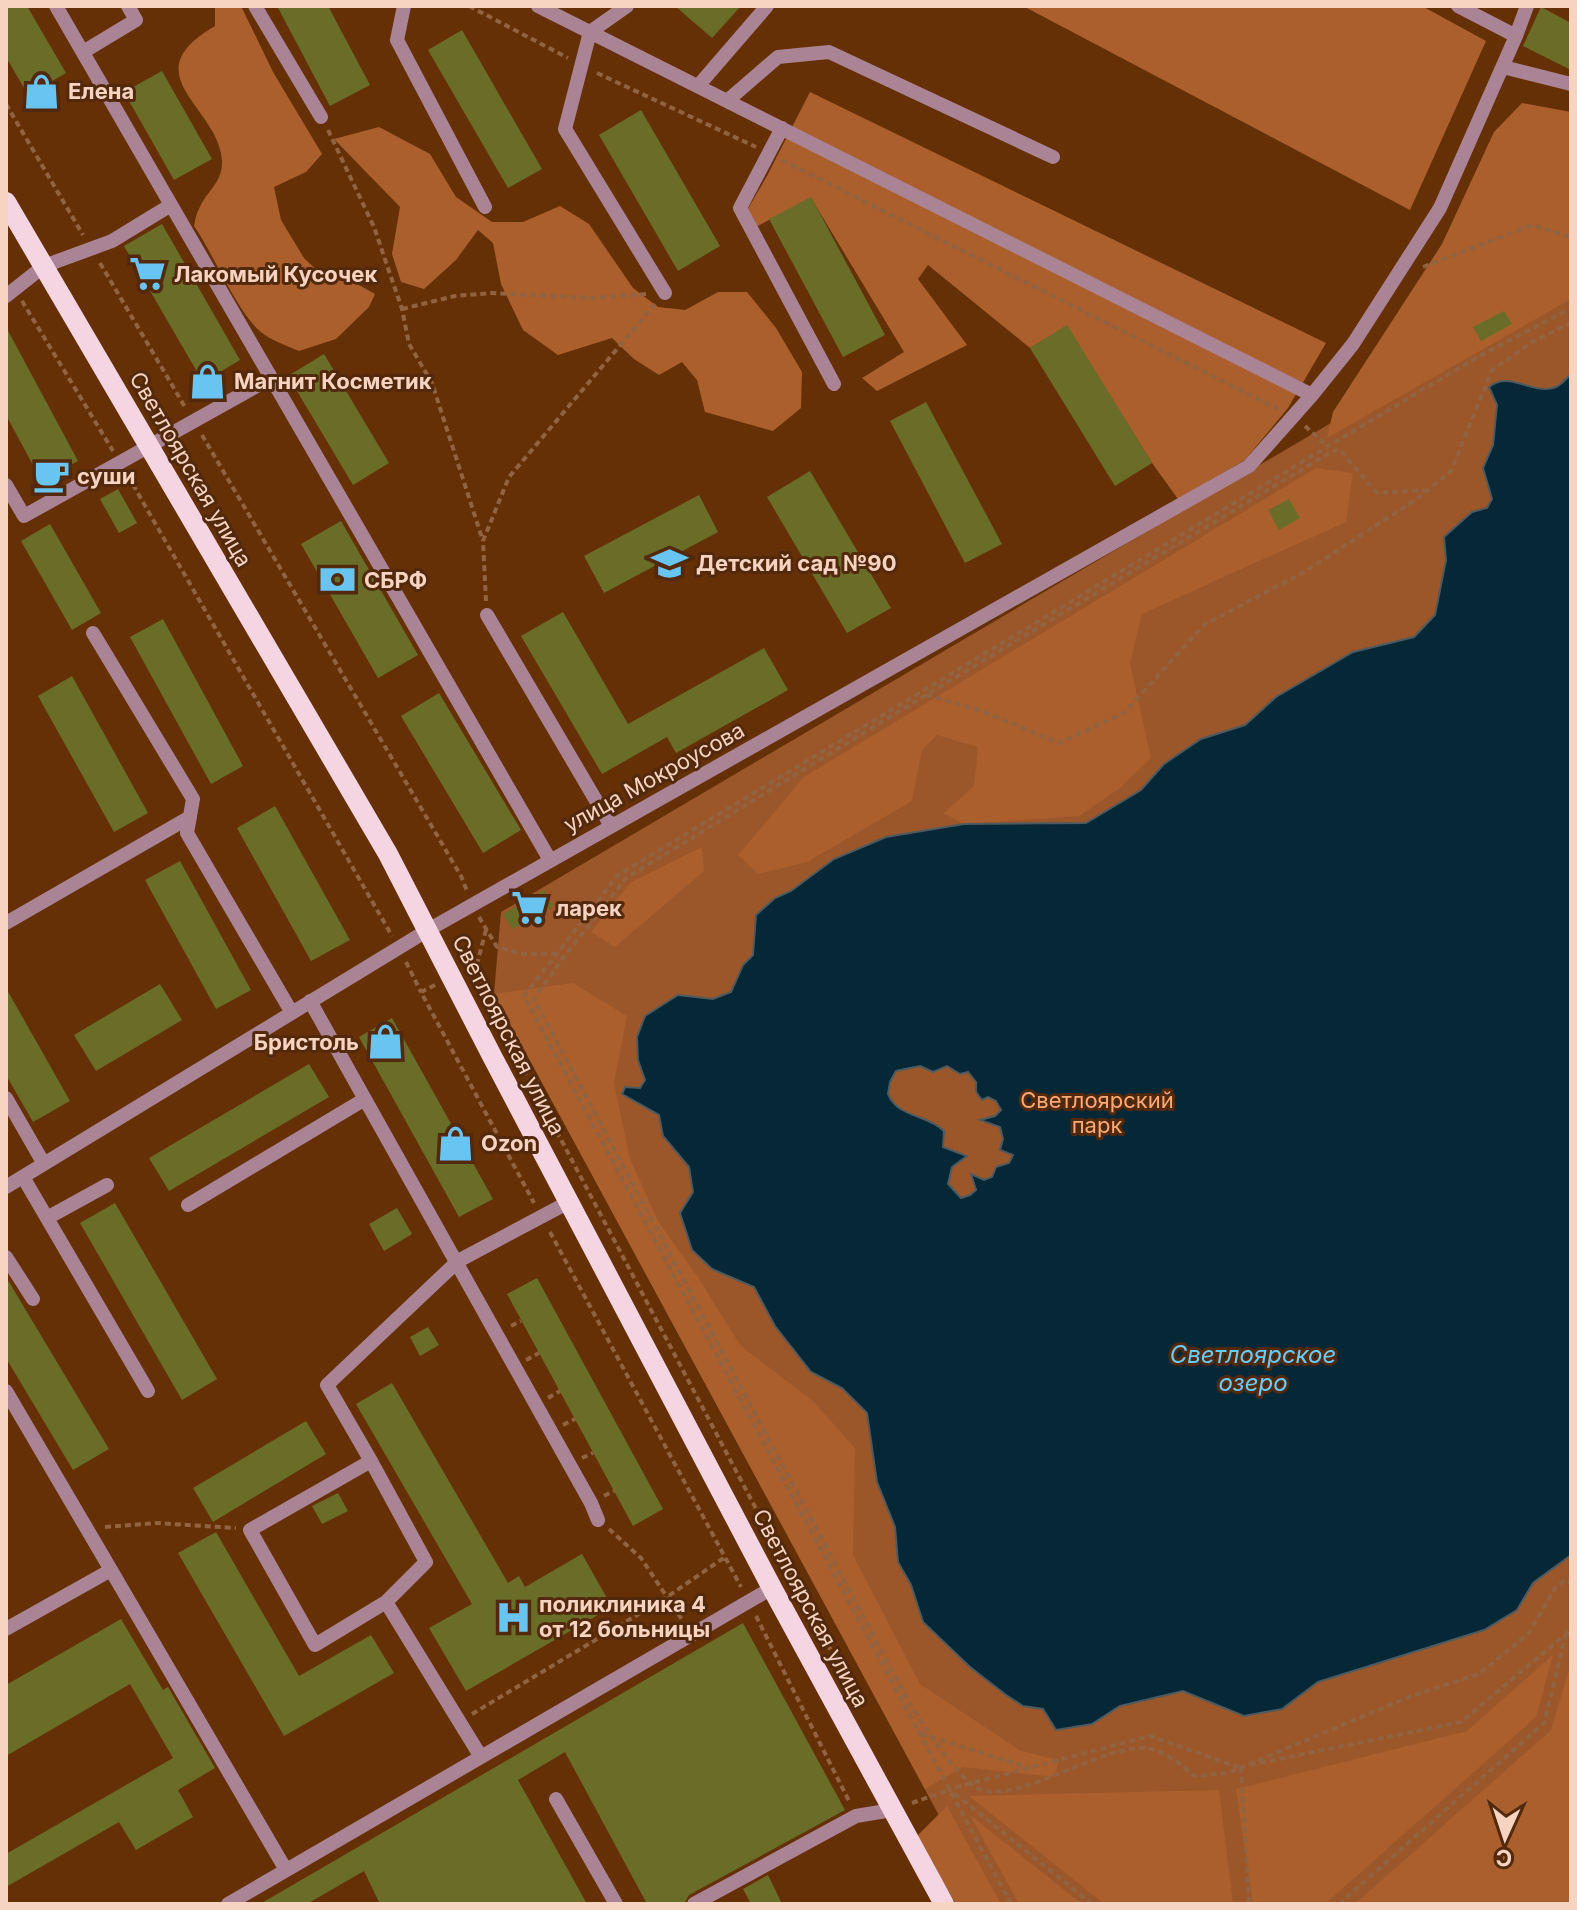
<svg xmlns="http://www.w3.org/2000/svg" width="1577" height="1910" viewBox="0 0 1577 1910" font-family="Inter,sans-serif">
<rect width="100%" height="100%" fill="#653006"/>
<path fill="#9b572a" d="M1571,293V1904H987L494,994L501,912L1353,410Z"/>
<path fill="#aa5f2d" d="M215,6H241L273,72L322,154L306,172L274,187L281,220L304,258L323,276L359,285L375,294L369,307L336,339L299,351C288,346 275,342 265,335C239,318 214,254 194,226C195,221 196,214 199,209C207,190 223,183 222,160C218,106 131,75 215,26Z
M1023,6H1422L1486,41L1410,210Z
M810,92L1326,343L1288,408L1245,460L1178,499L1152,463L1067,326L1030,348L928,265L918,279L967,345L877,391L862,378L904,352L811,198L754,228L746,212L767,176Z
M1522,103L1571,112V299L1327,438L1333,412L1442,244L1494,132Z
M379,127L430,154L456,197L492,222H523L560,206L589,224L633,288L658,307L685,310L718,292H747L776,328L802,372L801,408L773,431L705,412L697,380L682,362L659,375L634,359L612,338L558,355L523,330L501,284L493,243L478,230L456,260L424,289L401,282L392,254L400,207L334,139Z
M1316,468L1353,473L1346,522L1142,614L1130,663L1151,758L1120,788L1079,816L964,824L944,813L974,786L978,747L937,735L922,750L912,801L807,862L758,874L738,855L804,777Z
M702,847L704,871L615,947L591,932L631,882Z
M573,983L627,1016L614,1083L630,1159L658,1221L697,1276L741,1346L814,1402L855,1448L853,1555L920,1684L1021,1751L1059,1760L1055,1777L963,1767L925,1789L494,994Z
M1553,1655L1536,1717L1325,1904H1253L1236,1789L1467,1731Z
M1571,1663V1904H1355L1551,1730Z
M1219,1790L1233,1904H1104L969,1796Z
M947,1806L1001,1904H956L916,1837Z
M970,1815L1082,1904H1019Z"/>
<path fill="#052736" stroke="#4d5b60" stroke-width="2" fill-rule="evenodd" d="M1571,374V1555L1533,1583L1517,1610L1484,1630L1318,1682L1282,1709L1244,1716L1183,1691L1120,1706L1092,1724L1056,1730L1043,1709L1023,1706L1006,1695L970,1667L923,1622L911,1585L898,1562L895,1527L877,1482L867,1413L842,1388L811,1372L775,1326L754,1287L712,1269L692,1250L680,1213L693,1192L689,1167L663,1136L659,1115L622,1094L625,1087L640,1088L645,1080L638,1060L637,1037L645,1016L678,995L713,999L731,992L743,965L753,955L756,915L775,898L791,891L834,859L886,837L964,824L1086,823L1141,790L1164,764L1201,739L1245,725L1276,697L1353,652L1414,637L1435,615L1446,560L1444,537L1472,512L1487,508L1492,499L1483,468L1493,445L1497,405L1489,387C1510,370 1532,396 1556,387C1561,385 1567,378 1571,374ZM920,1066L933,1072L947,1066L960,1074L968,1072L976,1082V1092L982,1100L988,1097L996,1101L1001,1110L995,1116L980,1120L1000,1127L1003,1139L1000,1150L1013,1155L1009,1163L996,1167L992,1177L984,1180L971,1174L976,1190L970,1195L961,1198L948,1184L952,1167L967,1156L943,1147L944,1131C927,1114 898,1118 888,1094L890,1082L896,1071Z"/>
<path fill="#6a6d28" d="M6,6H27L66,73L28,95L6,57Z
M277,6H328L370,85L330,106Z
M675,6H741L712,38Z
M1541,7L1571,23V70L1523,46Z
M462,30L542,169L508,188L428,50Z
M162,71L212,159L174,180L124,92Z
M641,110L720,246L678,271L599,135Z
M811,197L885,335L843,357L769,219Z
M162,224L240,360L203,382L124,246Z
M1504,311L1512,324L1481,341L1473,327Z
M1067,325L1152,463L1115,486L1030,348Z
M6,327L78,461L41,480L6,415Z
M324,354L389,463L353,485L288,376Z
M926,402L1002,544L965,563L890,421Z
M810,471L891,608L847,633L767,497Z
M118,489L137,523L119,533L100,499Z
M699,495L718,532L604,593L584,556Z
M1289,499L1300,518L1279,530L1268,510Z
M341,521L418,655L378,678L301,544Z
M50,524L101,613L72,630L21,541Z
M563,612L628,724L764,648L788,690L676,753L667,737L602,774L521,636Z
M163,619L243,766L211,784L130,637Z
M72,676L148,813L114,832L38,696Z
M439,693L521,830L483,853L401,716Z
M275,806L350,940L311,961L237,828Z
M180,861L251,990L216,1009L145,880Z
M544,890L553,906L512,929L503,914Z
M160,984L182,1020L96,1071L74,1035Z
M6,988L70,1101L33,1122L6,1075Z
M392,1018L493,1199L459,1217L359,1037Z
M309,1064L329,1097L169,1191L149,1158Z
M115,1203L217,1379L182,1400L80,1223Z
M397,1208L412,1234L384,1251L369,1224Z
M6,1277L109,1449L73,1470L6,1358Z
M537,1278L663,1509L633,1526L507,1294Z
M428,1327L439,1345L420,1356L410,1337Z
M392,1383L508,1583L519,1576L525,1587L582,1554L612,1607L466,1691L429,1628L472,1604L356,1404Z
M306,1421L326,1454L213,1522L193,1488Z
M338,1493L348,1511L322,1524L312,1506Z
M216,1532L299,1676L371,1635L394,1673L284,1736L178,1553Z
M121,1619L163,1690L168,1687L215,1768L178,1790L193,1817L136,1850L119,1822L6,1887V1854L173,1758L130,1684L6,1756V1685Z
M743,1623L845,1810L689,1895L684,1904H647L565,1752L518,1780L587,1904H380L364,1871L307,1904H260Z
M768,1875L782,1904H751L743,1889Z"/>
<g fill="none" stroke-linecap="round" stroke-linejoin="round">
<path stroke="#926340" stroke-width="4" stroke-dasharray="6 4" stroke-linecap="butt" d="M469,6L568,58
M597,73L756,147
M6,104L83,235
M328,130L374,227L402,309L409,344L432,383L483,541
M782,160L1278,409
M100,263L185,407
M1423,267L1532,225L1571,237
M22,301L113,451
M402,309L455,296L491,293L593,298L646,294
M1305,426L1327,446
M202,435L461,876L467,891
M128,476L392,936
M1428,490L1377,493L1339,449L1326,455L926,695L626,878L563,958L534,999L911,1706C927,1729 952,1772 976,1787C1012,1809 1100,1744 1147,1748C1164,1750 1182,1766 1195,1776L1228,1773L1409,1697L1479,1674L1529,1633L1555,1588L1565,1580L1571,1582
M486,601L483,541L509,477L655,304
M926,695L979,710L1059,743L1124,713L1204,625L1306,571L1418,498L1451,471L1492,370L1534,341L1571,323
M479,917L497,947L523,954H558
M486,930L477,964L487,1000
M406,962L421,992
M435,985L421,992L534,1203
M510,1043L846,1679
M550,1232L741,1587
M511,1326L521,1321
M526,1360L539,1353
M548,1398L560,1391
M563,1425L575,1419
M582,1458L593,1453
M604,1496L614,1491
M105,1527L156,1523L236,1528
M609,1529L641,1558L683,1621
M756,1616L849,1801
M472,1714L667,1597L725,1557
M921,1734L1027,1767
M1250,1765L1461,1722L1571,1630
M1241,1767L1249,1904
M912,1803L949,1790
M1011,1904L524,996L618,875L1350,433L1476,358L1571,308
M1092,1904L949,1789L1150,1736L1238,1767
M1339,1904L1544,1723L1566,1634"/>
<path stroke="#aa8394" stroke-width="14" d="M56,6L550,860
M255,6L321,117
M404,6L397,40L485,207
M538,6L1312,395
M627,6L590,32L565,129L665,293
M1458,6L1516,36
M83,52L136,20L128,6
M1503,67L1571,84
M698,86L767,6
M727,101L778,57L829,52L1053,157
M782,128L740,208L834,384
M6,296L44,266L112,241L171,205
M6,485L24,516L271,378
M487,615L611,826
M93,633L193,799L187,833L292,1013
M6,923L190,817
M310,1001L591,1503L598,1520
M6,1098L44,1164
M23,1177L148,1391
M6,1187L428,930L1249,466L1312,395L1353,344L1440,208L1516,36L1527,6
M188,1205L365,1099
M47,1218L107,1185
M6,1257L33,1299
M6,1391L111,1570
M371,1461L327,1385L458,1261L569,1202
M386,1602L426,1562L371,1461L250,1530L315,1645L386,1602L481,1757
M6,1629L111,1570L286,1870
M556,1799L616,1904
M228,1904L772,1588
M694,1904L856,1816L892,1810"/>
<path stroke="#f5d5e2" stroke-width="20" d="M6,202L388,854L493,1058L772,1588L944,1904"/>
</g>
<defs>
<symbol id="shop-bare" viewBox="-9 -9 18 18"><path d="M-5-2.5h2.3a2.7 3.5 0 0 1 5.4 0H5L5.5 6h-11ZM-1.5-2.5h3a1.5 2.3 0 0 0-3 0Z" fill="#68c4f0" stroke="#53290d" stroke-width="2.5" paint-order="stroke"/></symbol>
<symbol id="supermarket-bare" viewBox="-9 -9 18 18"><path d="M-6-5.5h2.5l.6 2H6L4.5 2H-2.5L-4.4-4H-6ZM-1.5 3.2a1.3 1.3 0 1 0 .1 0ZM3 3.2a1.3 1.3 0 1 0 .1 0Z" fill="#68c4f0" stroke="#53290d" stroke-width="2.5" paint-order="stroke"/></symbol>
<symbol id="cafe-bare" viewBox="-9 -9 18 18"><path d="M-5.5-4.5H6V0H3Q3 3.5 0 3.5H-2.5Q-5.5 3.5-5.5 0ZM3-3.2v2h1.7v-2ZM-6 4.5H4V6H-6Z" fill="#68c4f0" stroke="#53290d" stroke-width="2.5" paint-order="stroke"/></symbol>
<symbol id="school-bare" viewBox="-9 -9 18 18"><path d="M0-5L7-2L0 1L-7-2ZM-4 1L0 2.5L4 1V4Q0 6-4 4Z" fill="#68c4f0" stroke="#53290d" stroke-width="2.5" paint-order="stroke"/></symbol>
<symbol id="bank-bare" viewBox="-9 -9 18 18"><path d="M-6-4H6V4H-6ZM0-2.3a2.3 2.3 0 1 0 0 4.6a2.3 2.3 0 1 0 0-4.6Z" fill="#68c4f0" stroke="#53290d" stroke-width="2.5" paint-order="stroke"/></symbol>
<symbol id="hospital-bare" viewBox="-9 -9 18 18"><path d="M-5-5h3v3.5h4V-5h3V5h-3V1.5h-4V5h-3Z" fill="#68c4f0" stroke="#53290d" stroke-width="2.5" paint-order="stroke"/></symbol>
</defs>
<g fill-rule="evenodd">
<use href="#shop-bare" x="16" y="66" width="51" height="51"/>
<use href="#supermarket-bare" x="122" y="248" width="51" height="51"/>
<use href="#shop-bare" x="182" y="356" width="51" height="51"/>
<use href="#cafe-bare" x="26" y="450" width="51" height="51"/>
<use href="#school-bare" x="644" y="538" width="51" height="51"/>
<use href="#bank-bare" x="312" y="554" width="51" height="51"/>
<use href="#supermarket-bare" x="504" y="882" width="51" height="51"/>
<use href="#shop-bare" x="360" y="1016" width="51" height="51"/>
<use href="#shop-bare" x="430" y="1118" width="51" height="51"/>
<use href="#hospital-bare" x="488" y="1592" width="51" height="51"/>
</g>
<g text-anchor="middle" dominant-baseline="central" stroke-width="6" stroke-linejoin="round" paint-order="stroke">
<g font-size="22" font-weight="bold" fill="#f6d4c1" stroke="#53290d" text-anchor="start">
<text x="68" y="91">Елена</text>
<text x="174" y="274">Лакомый Кусочек</text>
<text x="234" y="381">Магнит Косметик</text>
<text x="77" y="476">суши</text>
<text x="696" y="563">Детский сад №90</text>
<text x="364" y="580">СБРФ</text>
<text x="556" y="908">ларек</text>
<text x="359" y="1042" text-anchor="end">Бристоль</text>
<text x="481" y="1143">Ozon</text>
<text x="539" y="1604">поликлиника 4<tspan x="539" dy="25">от 12 больницы</tspan></text>
</g>
<g font-size="22" fill="#f6d4c1" stroke="#53290d">
<text transform="translate(191 469) rotate(60)">Светлоярская улица</text>
<text transform="translate(654 777) rotate(-29)">улица Мокроусова</text>
<text transform="translate(509 1035) rotate(63)">Светлоярская улица</text>
<text transform="translate(811 1608) rotate(62)">Светлоярская улица</text>
</g>
<g font-size="22" fill="#fba977" stroke="#53290d">
<text x="1097" y="1100">Светлоярский<tspan x="1097" dy="25">парк</tspan></text>
</g>
<g font-size="24" font-style="italic" fill="#67cdfd" stroke="#53290d">
<text x="1253" y="1354">Светлоярское<tspan x="1253" dy="28">озеро</tspan></text>
</g>
</g>
<rect width="1577" height="1910" fill="none" stroke="#f6d4c1" stroke-width="16"/>
<g transform="translate(1505 1838) rotate(183)" stroke="#53290d" stroke-width="6" paint-order="stroke">
<path d="M0-6L14 30L0 20L-14 30Z" fill="#f6d4c1"/>
<text y="-12" font-size="22" font-weight="bold" text-anchor="middle" fill="#f6d4c1">С</text>
</g>
</svg>
